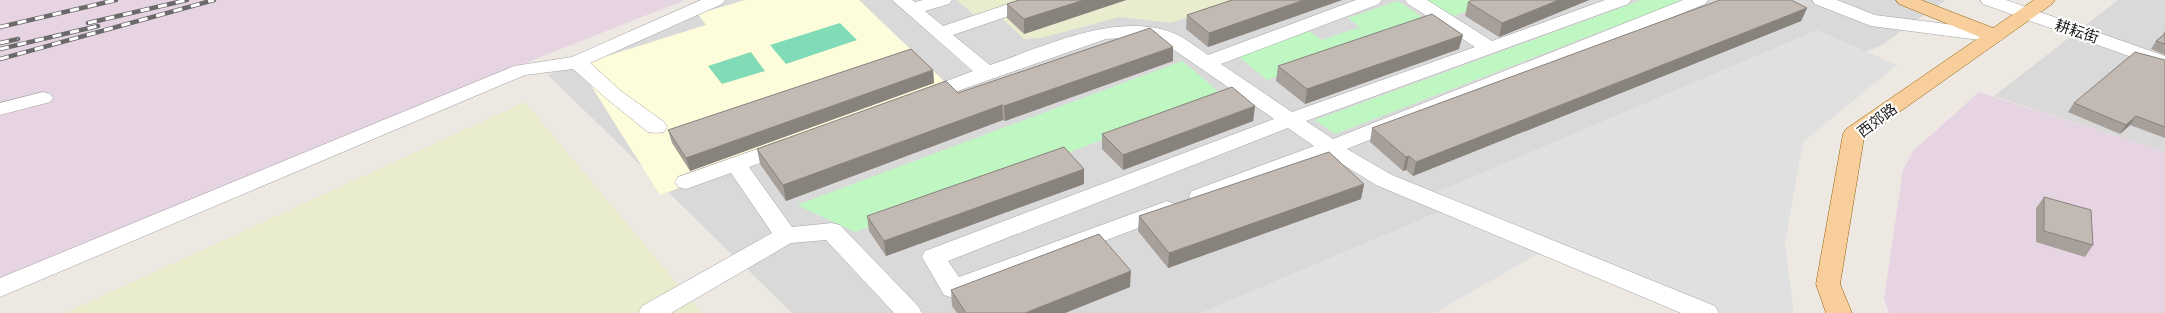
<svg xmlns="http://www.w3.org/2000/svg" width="2165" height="313" viewBox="0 0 2165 313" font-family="'Titillium Web','Noto Sans SC',sans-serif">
<rect width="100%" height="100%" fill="#ede9e2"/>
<path fill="#dad9d9" d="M700,0H1946L1880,46L1212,313H792L548,75Z
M2118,0H2165V152L1994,96Z"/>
<path fill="#e6d4e3" d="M0,0H685L528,62L0,283Z
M1979,92L2165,152V313H1889L1884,299L1903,170L1913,151Z"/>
<path fill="#fefddb" d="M745,0H859L951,88L660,195L578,65L706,25L698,14Z"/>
<path fill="#eaecce" d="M957,0H1050L1004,15L1024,33L1126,0H1236L1171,23L1120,17L1041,38L1024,39L993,10L974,15Z
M525,102L702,313H65Z"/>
<path fill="#bff7c3" d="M1423,0H1496L1454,16Z
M1642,0H1683L1335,134L1315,120Z
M1398,1L1431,23L1267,80L1238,56L1310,31L1322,40L1360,27L1348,18Z
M1182,61L1223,95L855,232L797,205Z"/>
<path fill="#82dbb7" d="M840,23L857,40L786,64L770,45Z
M751,52L765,71L722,84L708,66Z"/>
<path fill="#e0e0e0" d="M1817,30L1897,65L1803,142L1785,243L1794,313H1706L1548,248L1435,313H1200L1450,207L1425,197Z"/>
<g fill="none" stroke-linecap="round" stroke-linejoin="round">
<defs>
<path id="minor" d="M701,0H725L722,4L590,63L621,91L664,122L667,127L664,132L656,133L648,132L607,99L573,69L525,75L0,297V278L514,66L572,57Z
M892,0H912L915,2L923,0H952L949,4L925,11L943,26L1020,0H1047L1044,4L953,35L990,65C1046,46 1120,9 1178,35C1188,40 1199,49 1208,55L1356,0H1382L1379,4L1221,64L1292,112L1475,47L1408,4L1405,0H1427L1492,41L1605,0H1631L1628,4L1306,121L1333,139L1683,0H1708L1705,4L1347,149L1392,175L1715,306L1719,313H1681L1376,185L1329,156L1208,201L1200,203L1192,201L1189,196L1192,191L1314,146L1288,128L948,261L959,277L1159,204L1167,201L1175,204L1179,209L1175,214L962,295L953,298L944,295L922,257L925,251L1274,119L1164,43L1140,37L1106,39L929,101L922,103L915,101L912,97L915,93L973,71Z
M1812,0H1837L1875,15L1995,30L2002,32L2005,36L2002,40L1995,42L1871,26L1815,4Z
M1980,0H2006L2165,56V69L1983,4Z
M43,92L50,94L53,98L50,102L0,115V103Z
M786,139L794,141L797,146L794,151L749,167L792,227L832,223L840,225L918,306L922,313H894L826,240L791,243L671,313H638L642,306L772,233L731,173L686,189L678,187L675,182L678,177Z"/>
<path id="major" d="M1896,0H1921L1993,28L2034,0H2055L2052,4L1864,137L1840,284L1852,313H1826L1816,284L1843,134L1846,129L1980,37L1899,4Z"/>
</defs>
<use href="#minor" stroke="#a3a3a3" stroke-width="1"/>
<use href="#major" stroke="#906005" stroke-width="1"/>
<use href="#minor" fill="#fff" fill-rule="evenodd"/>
<use href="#major" fill="#f8cf9c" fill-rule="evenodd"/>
<defs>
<path id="rail" d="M88,23L187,0
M0,27L116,0
M0,43L18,39
M0,49L98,26
M0,59L214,0"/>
</defs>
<use href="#rail" stroke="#6a6a6a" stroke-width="4.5"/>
<use href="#rail" stroke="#fff" stroke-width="3" stroke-dasharray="9" stroke-linecap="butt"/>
</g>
<path fill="#a79f99" d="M1019,0H1126L1024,34L1007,18V4Z
M1232,0H1342L1208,47L1186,29L1187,15Z
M1589,0L1499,37L1465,16L1468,2Z
M1807,8L1801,21L1413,176L1406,170L1403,171L1370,142L1372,128Z
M2165,31V55L2151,49L2156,41L2164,34H2163Z
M1173,47V61L1005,121L1003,120L786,201L760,164L757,149L958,93Z
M1459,49L1305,104L1276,81L1278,66Z
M2165,60V138L2130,125L2120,134L2068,112L2074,103Z
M933,70L934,83L690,171L672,143L668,130Z
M1255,106L1253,121L1123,170L1102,149V134Z
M1084,184L886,256L869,231L867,216Z
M1364,184L1361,199L1168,268L1138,231L1139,216Z
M2044,197L2093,245L2085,257L2036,242V208Z
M1130,287L1065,313H957L952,306L951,290Z"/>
<path fill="#88827d" d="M1084,0H1126L1024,34V19Z
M1304,0H1342L1208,47L1209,33Z
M1559,0H1589L1499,37L1502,23Z
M1807,8L1801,21L1413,176L1416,162Z
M1463,35L1459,49L1305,104L1307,89Z
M1173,47V61L1005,121L1004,106Z
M933,70L934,83L690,171L686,158Z
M1002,105L1003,120L786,201L783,185Z
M1255,106L1253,121L1123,170V155Z
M2136,116L2130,125L2120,134L2126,125Z
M1409,156L1406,170L1403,171L1406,157Z
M1084,169V184L886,256L884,241Z
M1364,184L1361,199L1168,268L1169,253Z
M1131,271L1130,287L1065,313H1025Z"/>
<path fill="#c2b9b2" stroke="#88827d" d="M1019,0H1084L1024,19L1007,4Z
M1232,0H1304L1209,33L1187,15Z
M1473,0H1559L1502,23L1468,2Z
M1720,0H1791L1807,8L1416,162L1409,156L1406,157L1372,128Z
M1432,14L1463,35L1307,89L1278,66Z
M1150,28L1173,47L1004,106L1002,105L783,185L757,149L946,81L958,93Z
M2165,34V44L2156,41Z
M911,49L933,70L686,158L668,130Z
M2135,52L2165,60V127L2136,116L2126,125L2074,103Z
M1232,87L1255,106L1123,155L1102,134Z
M1064,147L1084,169L884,241L867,216Z
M1329,152L1364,184L1169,253L1139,216Z
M2044,197L2091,210L2093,245L2044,231Z
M1099,234L1131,271L1025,313H966L951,290Z"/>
<g text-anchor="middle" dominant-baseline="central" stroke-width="4" stroke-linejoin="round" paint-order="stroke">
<g font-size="15" fill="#1c1c1c" stroke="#fff">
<text transform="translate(2077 31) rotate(18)">耕耘街</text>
<text transform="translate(1877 120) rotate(-37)">西郊路</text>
</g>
</g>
</svg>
